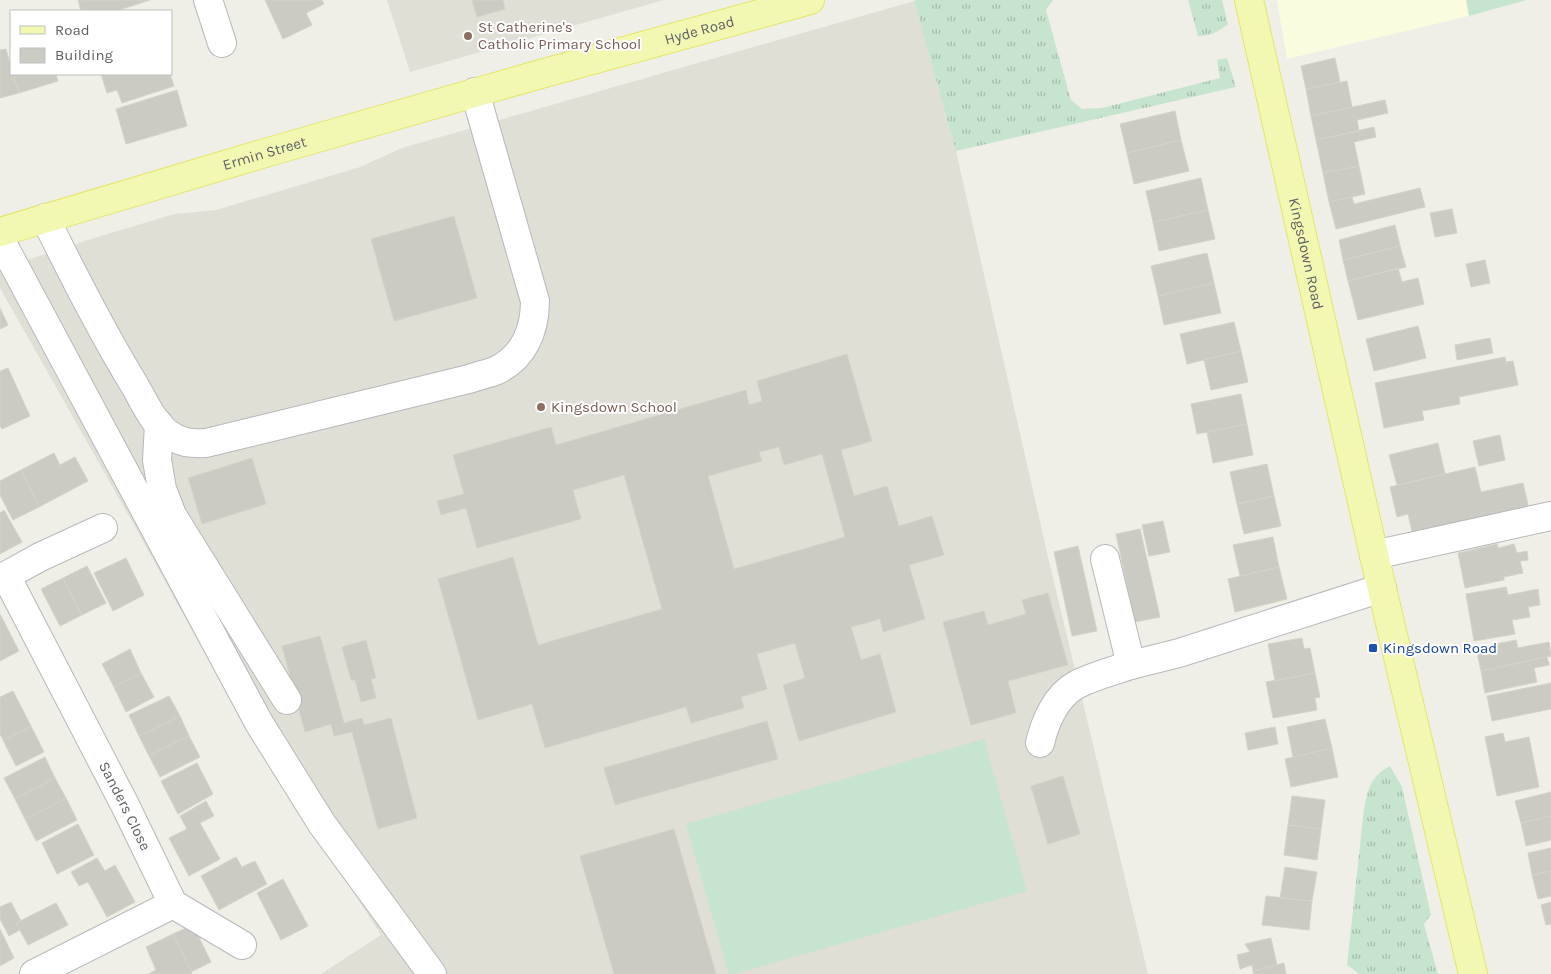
<svg xmlns="http://www.w3.org/2000/svg" width="1551" height="974" viewBox="0 0 1551 974" font-family="Karla,sans-serif">
<defs>
<pattern id="grass-tufts" width="24" height="20" patternUnits="userSpaceOnUse" patternTransform="scale(1.25)"><rect width="24" height="20" fill="#c6e4ce"/><path d="M3 7l-1-3M5 7V3M7 7l1-3M15 17l-1-3M17 17v-4M19 17l1-3" fill="none" stroke="#a4bcab"/></pattern>
</defs>
<rect width="100%" height="100%" fill="#efefe7"/>
<path fill="#fbfbe0" d="M1277,0H1527L1469,16L1287,59Z"/>
<path fill="#dfdfd5" d="M387,0H664L410,72Z
M914,1L956,151L1048,557L1148,974H321L381,935L241,719L134,525L0,288V269L88,240L174,214L216,210L360,167L402,148Z"/>
<path fill="url(#grass-tufts)" d="M916,0H1053L1046,10L1071,100L1082,109L1102,108L1220,78L1217,60L1227,58L1236,87L956,151L914,1Z
M1188,0H1222L1228,24C1218,32 1211,36 1198,36Z
M1390,766L1402,787L1431,915L1424,924L1438,974H1359L1347,965L1364,809C1368,789 1370,777 1390,766Z"/>
<path fill="#c6e4ce" d="M1466,0H1527L1469,16Z
M984,739L1027,891L734,974H729L686,824Z"/>
<path fill="#cbcac3" stroke="#d3d3c6" fill-rule="evenodd" d="M78,0H150L116,11H81Z
M265,0H322L324,4L306,13L312,25L283,39Z
M472,0H503L505,9L477,17Z
M6,49L11,68V74H13L19,93L0,98V50Z
M1335,58L1340,82L1306,89L1301,66Z
M13,74H56L58,81L19,93Z
M101,74H170L174,86L122,103L117,90L107,93Z
M1347,81L1352,107L1311,116L1306,89Z
M177,90L187,126L126,144L116,109Z
M1385,100L1388,113L1357,120L1359,131L1316,140L1311,116Z
M1175,111L1181,140L1127,153L1120,124Z
M1374,127L1376,137L1354,142L1359,166L1323,173L1316,140Z
M1181,140L1189,171L1134,184L1127,153Z
M1359,166L1365,194L1329,202L1323,173Z
M1201,178L1208,210L1153,222L1146,191Z
M1420,188L1425,207L1336,229L1329,202L1352,197L1354,204Z
M1452,209L1457,233L1435,237L1430,213Z
M1208,210L1215,239L1159,251L1153,222Z
M454,216L477,298L394,321L371,239Z
M1395,225L1400,246L1343,260L1339,240Z
M1400,246L1406,267L1348,281L1343,260Z
M1207,253L1214,283L1158,296L1151,266Z
M1485,260L1490,283L1471,287L1466,264Z
M1398,268L1402,282L1418,278L1424,304L1358,320L1348,281Z
M1214,283L1221,313L1164,325L1158,296Z
M0,308L8,325L0,329Z
M1234,322L1241,351L1187,364L1180,334Z
M1418,326L1426,358L1374,371L1366,339Z
M1490,338L1493,353L1457,360L1455,345Z
M1241,351L1248,382L1211,390L1204,360Z
M847,354L872,441L841,450L854,496L887,486L899,526L932,516L944,555L909,565L925,619L883,632L880,619L851,627L861,660L880,654L896,712L799,741L783,685L805,678L795,643L757,654L767,689L741,697L744,708L691,723L686,707L545,748L532,704L478,720L438,579L513,557L538,645L662,609L624,475L573,490L581,519L477,548L466,508L441,515L437,501L464,494L453,455L551,427L556,445L746,390L749,405L762,401L757,381ZM779,447L784,465L822,454L845,537L734,569L708,476L762,461L759,452Z
M1505,357L1506,362L1513,361L1518,385L1459,397L1460,404L1422,411L1424,420L1384,428L1375,383Z
M8,368L30,416L2,429L0,426V371Z
M1241,394L1247,424L1197,434L1191,404Z
M1247,424L1253,455L1213,463L1207,432Z
M1500,435L1505,460L1479,466L1473,441Z
M1438,443L1445,474L1397,485L1389,455Z
M54,453L60,465L75,457L88,481L39,507L21,470Z
M252,458L266,504L202,524L188,478Z
M1267,464L1274,496L1237,504L1230,472Z
M1475,467L1481,492L1523,483L1530,513L1414,540L1408,514L1397,517L1390,487Z
M21,470L39,507L13,520L0,495V481Z
M1274,496L1281,526L1244,534L1237,504Z
M4,510L22,542L0,554V513Z
M1163,521L1170,552L1149,556L1142,525Z
M1140,529L1160,617L1135,622L1116,534Z
M1273,537L1279,567L1240,576L1233,545Z
M1497,544L1498,548L1514,544L1517,553L1527,551L1528,560L1520,561L1523,573L1504,577V580L1465,588L1458,553Z
M1078,546L1097,631L1072,636L1054,552Z
M126,558L144,595L113,611L94,573Z
M87,566L106,603L82,615L63,578Z
M1279,567L1287,599L1235,612L1228,579Z
M63,578L82,615L60,626L41,589Z
M1506,587L1508,595L1538,589L1540,605L1528,607L1530,617L1512,620L1515,634L1474,641L1466,594Z
M1048,593L1068,665L1008,681L1016,713L971,725L943,622L984,611L988,625L1026,614L1022,600Z
M0,614L19,651L0,661Z
M320,636L344,723L362,718L364,725L391,718L417,818L378,829L352,732L334,736L331,724L305,732L282,646Z
M1302,638L1304,649L1310,648L1315,673L1275,681L1268,644Z
M366,640L376,678L371,679L376,698L361,702L355,680H351L342,647Z
M1516,640L1518,648L1549,642L1551,656L1481,671L1476,648Z
M130,649L141,673L114,687L102,664Z
M1547,657L1549,665L1534,668L1537,682L1485,693L1481,671Z
M141,673L154,697L126,712L114,687Z
M1315,673L1320,697L1315,698L1317,710L1273,718L1266,682Z
M1551,683V709L1492,721L1487,696Z
M13,691L31,726L3,740L0,734V697Z
M169,696L180,716L139,736L129,715Z
M180,716L189,736L149,756L139,736Z
M1325,719L1332,748L1293,757L1287,727Z
M767,721L778,759L615,805L604,768Z
M31,726L44,752L16,766L3,740Z
M1275,727L1278,744L1248,750L1245,733Z
M1503,733L1505,742L1529,737L1539,787L1497,796L1485,737Z
M189,736L200,757L160,777L149,756Z
M1332,748L1338,777L1291,787L1285,759Z
M45,757L55,778L15,799L4,778Z
M197,763L213,794L178,814L161,781Z
M1063,776L1080,834L1048,844L1031,786Z
M55,778L66,798L25,819L15,799Z
M1551,792V816L1521,823L1515,801Z
M1292,796L1325,800L1321,829L1288,825Z
M66,798L77,820L36,841L25,819Z
M206,801L214,816L200,823L220,859L189,876L169,838L187,829L180,816Z
M1551,816V840L1526,846L1521,823Z
M78,824L94,855L57,874L42,843Z
M1288,825L1321,829L1317,860L1284,855Z
M674,829L716,974H614L580,856Z
M1551,848V871L1532,875L1528,853Z
M236,857L242,867L255,861L267,884L219,910L201,876Z
M97,858L105,871L115,865L135,902L107,917L88,882L79,886L71,872Z
M1285,867L1317,872L1312,901L1280,898Z
M1551,871V896L1538,899L1532,875Z
M283,879L308,926L281,940L257,893Z
M1266,896L1312,901L1309,930L1262,925Z
M11,902L21,921L16,923L20,930L9,936L0,919V907Z
M1551,902V924L1546,925L1541,905Z
M56,903L68,925L28,945L16,923Z
M193,925L211,962L191,972L173,934Z
M0,929L14,958L0,966Z
M173,934L192,974H148L156,970L146,947Z
M1271,938L1277,965L1253,971L1252,965L1240,969L1237,955L1250,952L1245,944Z
M1284,963L1286,974H1254L1253,971Z"/>
<g fill="none" stroke-linecap="round" stroke-linejoin="round">
<defs>
<g id="minor">
<path d="M208,0L222,43"/>
<path d="M45,218C73,275 102,332 135,386C144,402 153,422 167,433C180,443 191,444 206,443L469,379C477,376 487,374 495,371C524,358 535,330 535,301L475,92"/>
<path d="M0,239L259,723L322,824L432,974"/>
<path d="M159,424L157,460L162,489L172,515L287,700"/>
<path d="M1374,555L1551,516"/>
<path d="M1105,559L1131,665L1179,653L1382,588"/>
<path id="s1" d="M6,576L125,805L173,904L34,974"/>
<path d="M0,579L40,557L103,528"/>
<path d="M1040,743C1045,722 1056,696 1076,685C1093,676 1113,671 1131,665"/>
<path d="M173,904L242,945"/>
</g>
<g id="major">
<path id="s2" d="M1249,0L1374,555L1473,974"/>
<path id="s3" d="M0,232L265,153L530,77L810,0"/>
</g>
</defs>
<use href="#minor" stroke="#b7b7bc" stroke-width="30"/>
<use href="#major" stroke="#e6e369" stroke-width="30"/>
<use href="#minor" stroke="#fff" stroke-width="28"/>
<use href="#major" stroke="#f2f8b2" stroke-width="28"/>
</g>
<g fill="#8d6e63" stroke="#fff" stroke-width="2">
<circle cx="468" cy="36" r="5"/>
<circle cx="541" cy="407" r="5"/>
</g>
<rect fill="#1a4fb4" stroke="#fff" stroke-width="2" x="1368" y="643" width="10" height="10" rx="2.5"/>
<g text-anchor="middle" dominant-baseline="central" stroke-width="4" stroke-linejoin="round" paint-order="stroke">
<g font-size="15" fill="#785e54" stroke="#fff" text-anchor="start">
<text x="478" y="27">St Catherine's<tspan x="478" dy="17">Catholic Primary School</tspan></text>
<text x="551" y="407">Kingsdown School</text>
</g>
<g font-size="15" fill="#5e6066" stroke="#fff">
<text stroke="none"><textPath href="#s3" startOffset="728">Hyde Road</textPath></text>
<text stroke="none"><textPath href="#s3" startOffset="276">Ermin Street</textPath></text>
<text stroke="none"><textPath href="#s2" startOffset="260">Kingsdown Road</textPath></text>
<text stroke="none"><textPath href="#s1" startOffset="259">Sanders Close</textPath></text>
</g>
<g font-size="15" fill="#164399" stroke="#fff" text-anchor="start">
<text x="1383" y="648">Kingsdown Road</text>
</g>
</g>
<rect x="10" y="10" width="162" height="65" fill="#ffffff" stroke="#bfbfc2"/>
<rect x="20" y="26" width="25" height="8" fill="#f2f8b2" stroke="#bfbfc2"/>
<text x="55" y="35" font-size="15" fill="#5e6066">Road</text>
<rect x="20" y="48" width="25" height="15" fill="#cbcac3" stroke="#bfbfc2"/>
<text x="55" y="60" font-size="15" fill="#5e6066">Building</text>
</svg>
